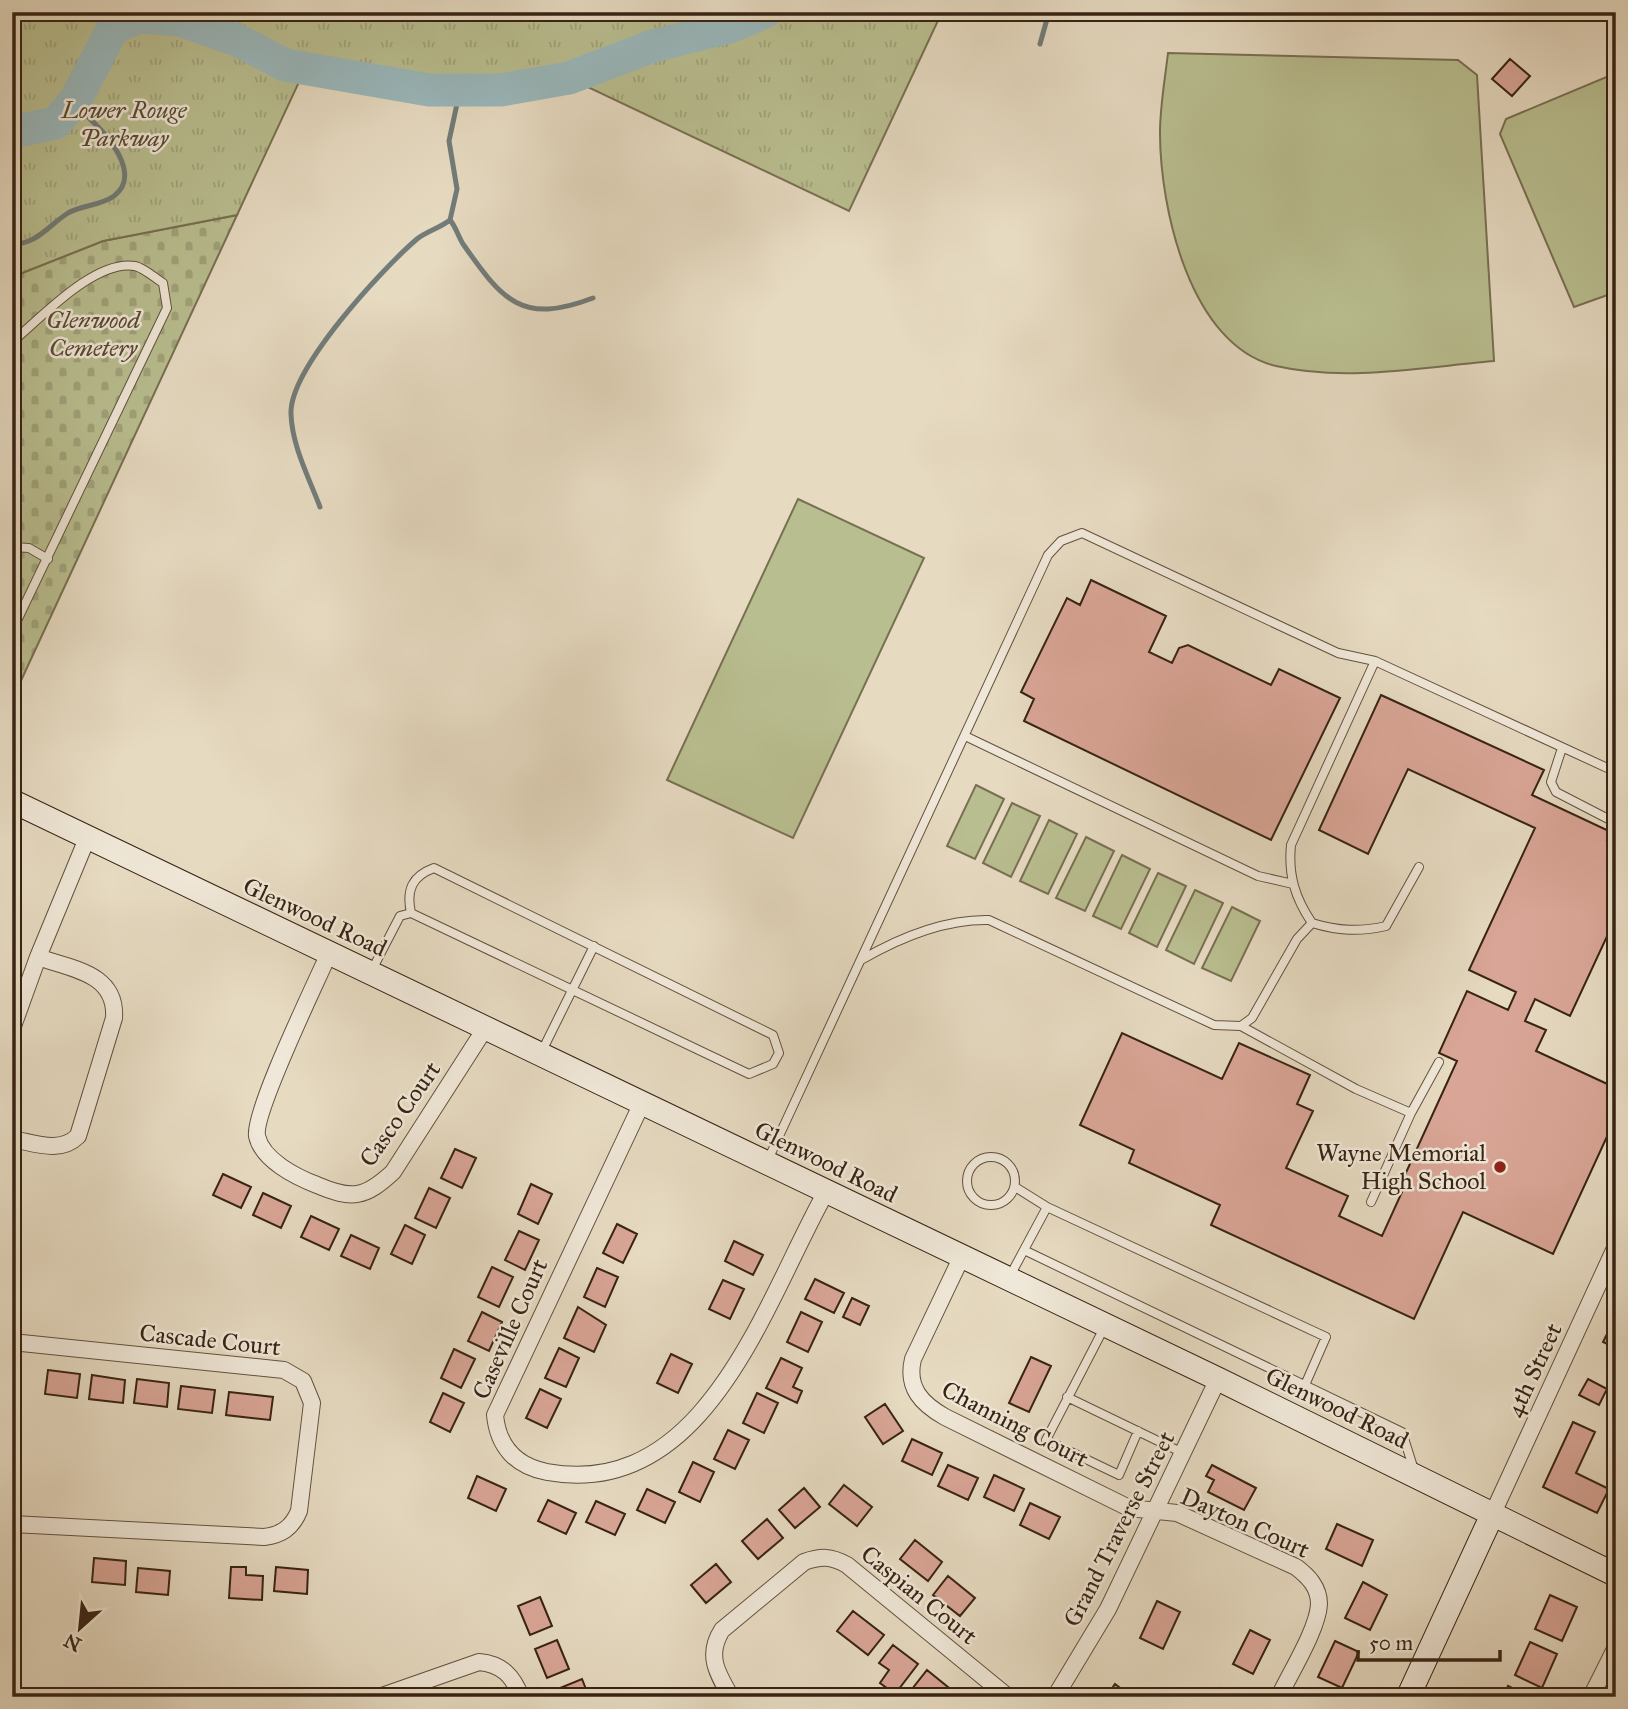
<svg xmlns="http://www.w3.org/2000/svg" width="1628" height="1709" viewBox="0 0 1628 1709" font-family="'IM FELL Great Primer',serif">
<defs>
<pattern id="cemetery-stones" width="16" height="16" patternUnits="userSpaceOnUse" patternTransform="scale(1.75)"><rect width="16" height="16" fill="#b9be90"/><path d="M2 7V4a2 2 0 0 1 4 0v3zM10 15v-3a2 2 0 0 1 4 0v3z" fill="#a0a37b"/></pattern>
<pattern id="park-tufts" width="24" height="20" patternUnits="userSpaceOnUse" patternTransform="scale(1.75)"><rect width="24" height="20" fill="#b9be90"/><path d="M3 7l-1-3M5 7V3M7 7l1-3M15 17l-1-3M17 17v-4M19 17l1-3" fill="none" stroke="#a0a37b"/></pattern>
</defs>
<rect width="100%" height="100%" fill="#e6dac1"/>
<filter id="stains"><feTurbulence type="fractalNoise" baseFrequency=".00286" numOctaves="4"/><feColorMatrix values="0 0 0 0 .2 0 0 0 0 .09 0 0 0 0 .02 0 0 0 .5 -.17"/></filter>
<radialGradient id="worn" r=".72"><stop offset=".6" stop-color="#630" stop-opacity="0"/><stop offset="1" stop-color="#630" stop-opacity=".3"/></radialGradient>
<path fill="url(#cemetery-stones)" stroke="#787052" stroke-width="2" d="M237,215L12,700V277L103,241Z"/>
<path fill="url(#park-tufts)" stroke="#787052" stroke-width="2" d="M12,12H942L849,211L569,78L501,90H429L305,69L237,215L103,241L12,277Z"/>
<path fill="#b9be90" stroke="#787052" stroke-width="2" d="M1168,53L1458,60L1477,75L1494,361C1424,367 1346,382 1276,366C1190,346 1160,208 1160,133C1160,106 1165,79 1168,53Z
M1616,73V292L1574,307L1500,134L1506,119Z
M798,499L924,558L793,838L667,780Z
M976,785L1004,799L975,859L947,846Z
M1012,803L1040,816L1011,877L983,863Z
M1049,820L1077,834L1048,894L1020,881Z
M1086,837L1114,851L1085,911L1056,898Z
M1122,855L1150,869L1121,929L1093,916Z
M1158,873L1186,886L1157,947L1129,933Z
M1195,890L1223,903L1194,964L1166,950Z
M1232,907L1260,921L1231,981L1202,968Z"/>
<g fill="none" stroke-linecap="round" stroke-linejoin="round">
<path stroke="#727c79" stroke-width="5" d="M1040,44L1049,12
M450,220C456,227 458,236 463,244C503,301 522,325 593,298
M12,244C36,245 49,225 68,213C82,205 100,206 114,196C148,170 92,118 72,104
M320,507C309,478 292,446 291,414C289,369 382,269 417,239C427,231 440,228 450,220L457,189L449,141L460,90"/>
<path stroke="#9ab8bc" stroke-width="33" d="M12,132L56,123L76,99L113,28L140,17L180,20L239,41L285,65L429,90H501L569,78L653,46L733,26L765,12"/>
</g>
<path fill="#d9a596" stroke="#372314" stroke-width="2" d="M1510,59L1530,76L1512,96L1492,79Z
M1091,580L1166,616L1149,652L1172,663L1179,648L1188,645L1271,685L1279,669L1340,698L1271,840L1024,721L1034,699L1021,692L1067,598L1080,605Z
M1381,695L1544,770L1532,795L1611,832L1607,840L1616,844V917L1570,1016L1535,999L1525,1021L1546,1030L1536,1051L1616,1088V1117L1553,1254L1463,1212L1414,1319L1211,1225L1220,1205L1129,1163L1134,1150L1080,1125L1122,1033L1222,1079L1239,1043L1310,1075L1297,1104L1313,1111L1286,1168L1348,1196L1339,1216L1382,1236L1402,1192L1398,1190L1457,1061L1439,1053L1467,991L1508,1010L1516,992L1469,970L1535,828L1408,769L1368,854L1319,830Z
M455,1149L476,1158L462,1188L441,1178Z
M223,1174L251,1187L241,1208L213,1195Z
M531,1184L552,1194L538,1224L518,1214Z
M429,1188L450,1198L436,1228L415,1218Z
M263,1193L291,1206L281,1228L253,1215Z
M311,1216L339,1229L329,1250L301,1237Z
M617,1224L637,1234L623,1263L603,1253Z
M405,1225L425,1235L412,1264L391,1254Z
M519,1231L539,1240L525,1270L505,1260Z
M351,1235L379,1248L370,1269L341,1256Z
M734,1241L763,1255L753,1275L725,1261Z
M492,1267L513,1277L499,1307L478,1297Z
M597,1268L618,1277L605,1307L584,1297Z
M815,1279L844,1293L834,1313L805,1299Z
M723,1280L744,1289L730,1319L709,1309Z
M852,1298L869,1306L860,1325L843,1317Z
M578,1307L606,1325L594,1352L564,1338Z
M482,1312L502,1322L489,1351L468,1341Z
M801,1312L822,1322L808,1352L787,1342Z
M1613,1322L1616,1324V1348L1603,1342Z
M559,1348L579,1358L566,1387L545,1378Z
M454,1349L475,1359L461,1388L441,1378Z
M671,1354L692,1364L678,1393L657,1383Z
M1031,1357L1051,1366L1029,1412L1009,1403Z
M781,1358L802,1368L793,1387L802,1391L797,1403L766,1388Z
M48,1370L80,1374L77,1398L45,1394Z
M92,1375L125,1380L123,1403L89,1399Z
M137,1379L169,1383L167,1407L134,1403Z
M1588,1379L1607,1389L1599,1405L1579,1395Z
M181,1386L215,1390L212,1413L178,1409Z
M540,1389L561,1399L547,1428L526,1418Z
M229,1392L273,1397L270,1420L226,1415Z
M443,1393L464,1403L450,1432L430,1422Z
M757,1393L778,1403L764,1433L743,1423Z
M885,1404L903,1431L883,1444L865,1417Z
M1573,1422L1595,1432L1576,1473L1609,1489L1597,1513L1543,1487Z
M728,1430L749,1440L735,1469L714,1459Z
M912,1439L942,1453L932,1475L902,1461Z
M693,1462L714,1472L700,1502L679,1492Z
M948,1465L978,1478L968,1500L938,1486Z
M1212,1465L1256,1488L1244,1510L1208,1492L1214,1480L1206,1476Z
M994,1475L1024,1489L1014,1511L984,1497Z
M477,1476L506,1489L496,1511L468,1498Z
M844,1485L872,1507L857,1526L829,1504Z
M804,1488L820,1507L795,1528L779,1510Z
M647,1489L675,1502L665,1523L637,1510Z
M548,1500L576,1513L566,1534L538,1521Z
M596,1501L625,1514L615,1535L586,1522Z
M1030,1503L1060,1517L1049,1539L1020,1525Z
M767,1519L783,1538L758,1559L742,1541Z
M1337,1524L1373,1540L1362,1566L1326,1549Z
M915,1540L942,1562L928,1581L900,1559Z
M94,1558L126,1561L125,1585L92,1582Z
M716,1564L731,1582L706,1603L691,1585Z
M231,1567H246V1575L263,1576L262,1600L229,1598Z
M276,1567L308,1570L307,1594L274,1591Z
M138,1568L170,1571L168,1595L136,1592Z
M948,1576L975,1598L960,1616L933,1595Z
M1363,1582L1387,1595L1370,1630L1345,1618Z
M1550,1595L1577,1607L1562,1641L1535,1629Z
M540,1597L552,1626L530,1635L518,1606Z
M1157,1601L1180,1612L1163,1649L1140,1638Z
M853,1611L884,1635L868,1655L837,1631Z
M1250,1630L1270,1640L1253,1674L1233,1664Z
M557,1640L569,1669L547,1678L535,1649Z
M1335,1641L1359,1652L1342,1688L1318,1677Z
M1530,1642L1557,1654L1542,1688L1515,1675Z
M893,1645L918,1664L895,1694L880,1683L889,1670L879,1663Z
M927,1670L954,1692L950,1697H922L912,1689Z
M582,1679L589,1697H564L560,1688Z
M1115,1684L1132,1697H1106Z
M1508,1686L1531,1697H1504Z
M1221,1688L1241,1697H1217Z"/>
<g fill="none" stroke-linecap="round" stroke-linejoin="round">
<defs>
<path id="lane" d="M12,342C41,318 95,259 135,266C144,268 155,278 163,283L167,308L12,631
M12,547L29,548L48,559
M12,564L17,623
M965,736L1258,876L1293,884
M1562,748L1551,782L1556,792L1616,823
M1312,923C1338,931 1360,932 1386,926L1419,867
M861,960C899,938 944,919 989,920L1214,1025L1241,1026L1252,1018L1297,939L1312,923C1295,898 1288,875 1291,845L1375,661
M372,970L400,916L411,913L749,1074L773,1064L779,1053L773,1035L434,868C412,876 406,890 411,913
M1241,1026L1356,1089L1411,1113
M542,1051L594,946
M967 1181a24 24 0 1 1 48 0a24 24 0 1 1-48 0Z
M767,1162L1048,555L1061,541L1082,533L1338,653L1375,661L1616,772
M1015,1187L1047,1207
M1371,1202L1411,1113L1439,1062
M1024,1250L1402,1432L1414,1470
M1010,1276L1047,1207L1326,1337L1305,1385
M1104,1328L1046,1440L1119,1475L1138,1431
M1067,1397L1183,1453"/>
<path id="street" d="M329,953C316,983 253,1112 257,1136C262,1160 296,1177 317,1185C352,1200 365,1198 393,1172L486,1027
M12,1029L38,957L88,836
M642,1103L495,1415C498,1446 515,1466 547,1472C707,1501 766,1298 826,1192
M12,1139C35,1143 60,1154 78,1136L114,1018C117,973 71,969 38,957
M962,1256L913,1359C906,1388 922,1404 945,1417L1129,1508L1177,1513L1296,1567C1308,1576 1319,1587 1319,1604C1318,1629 1290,1673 1279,1697
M12,1342L284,1370L303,1381L312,1403L299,1511C292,1528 281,1535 264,1537L12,1524
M1493,1513L1616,1246
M379,1697L479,1662C502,1664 513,1676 521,1697
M731,1697C717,1673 706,1655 722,1630L804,1562C821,1556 831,1556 847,1565L1008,1697
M1055,1697L1108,1609L1218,1379
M1591,1697L1616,1647"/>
<path id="secondary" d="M12,801L1218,1379L1616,1575
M1408,1697L1493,1513"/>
</defs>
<use href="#lane" stroke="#63513f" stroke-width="10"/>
<use href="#street" stroke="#63513f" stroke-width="18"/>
<use href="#secondary" stroke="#372314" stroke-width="25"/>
<use href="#lane" stroke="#efe7d7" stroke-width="8"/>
<use href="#street" stroke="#efe7d7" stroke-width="16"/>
<use href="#secondary" stroke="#efe7d7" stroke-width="23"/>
</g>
<circle fill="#8f2418" stroke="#efe7d7" stroke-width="2.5" cx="1500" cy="1167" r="7"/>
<g text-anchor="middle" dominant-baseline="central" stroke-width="5" stroke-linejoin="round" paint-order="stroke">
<g font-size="24" font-style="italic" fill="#584a33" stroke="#efe7d7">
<text x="124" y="110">Lower Rouge<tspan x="124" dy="28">Parkway</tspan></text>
<text x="93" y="320">Glenwood<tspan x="93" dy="28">Cemetery</tspan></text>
</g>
<g font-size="24" fill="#372314" stroke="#efe7d7">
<text transform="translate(315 917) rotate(25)">Glenwood Road</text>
<text transform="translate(400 1114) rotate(-55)">Casco Court</text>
<text transform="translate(826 1162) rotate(26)">Glenwood Road</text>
<text transform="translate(510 1329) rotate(-66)">Caseville Court</text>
<text transform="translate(210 1340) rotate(6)">Cascade Court</text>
<text transform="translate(1534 1370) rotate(-65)">4th Street</text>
<text transform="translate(1337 1408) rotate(26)">Glenwood Road</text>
<text transform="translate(1015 1424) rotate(27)">Channing Court</text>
<text transform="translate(1245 1523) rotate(24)">Dayton Court</text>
<text transform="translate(1119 1529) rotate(-63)">Grand Traverse Street</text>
<text transform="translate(919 1595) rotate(39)">Caspian Court</text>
</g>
<g font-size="24" fill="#372314" stroke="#efe7d7" text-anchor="end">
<text x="1486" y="1153">Wayne Memorial<tspan x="1486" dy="28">High School</tspan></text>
</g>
</g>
<rect width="1628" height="1709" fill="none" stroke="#e6dac1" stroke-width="42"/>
<rect x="14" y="14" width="1600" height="1681" fill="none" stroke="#372314" stroke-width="3.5"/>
<rect x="21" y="21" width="1586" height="1667" fill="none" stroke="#372314" stroke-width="2"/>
<g transform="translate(80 1628) rotate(207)" stroke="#efe7d7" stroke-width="5" paint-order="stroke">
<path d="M0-5L12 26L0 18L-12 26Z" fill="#372314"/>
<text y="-10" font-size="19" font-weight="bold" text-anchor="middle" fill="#372314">N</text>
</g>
<path d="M1358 1650v10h142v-10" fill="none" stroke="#372314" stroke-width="3.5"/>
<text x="1369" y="1650" font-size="21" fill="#372314" stroke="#efe7d7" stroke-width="5" paint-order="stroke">50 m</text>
<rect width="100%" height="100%" filter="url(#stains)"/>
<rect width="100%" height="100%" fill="url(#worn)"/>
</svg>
